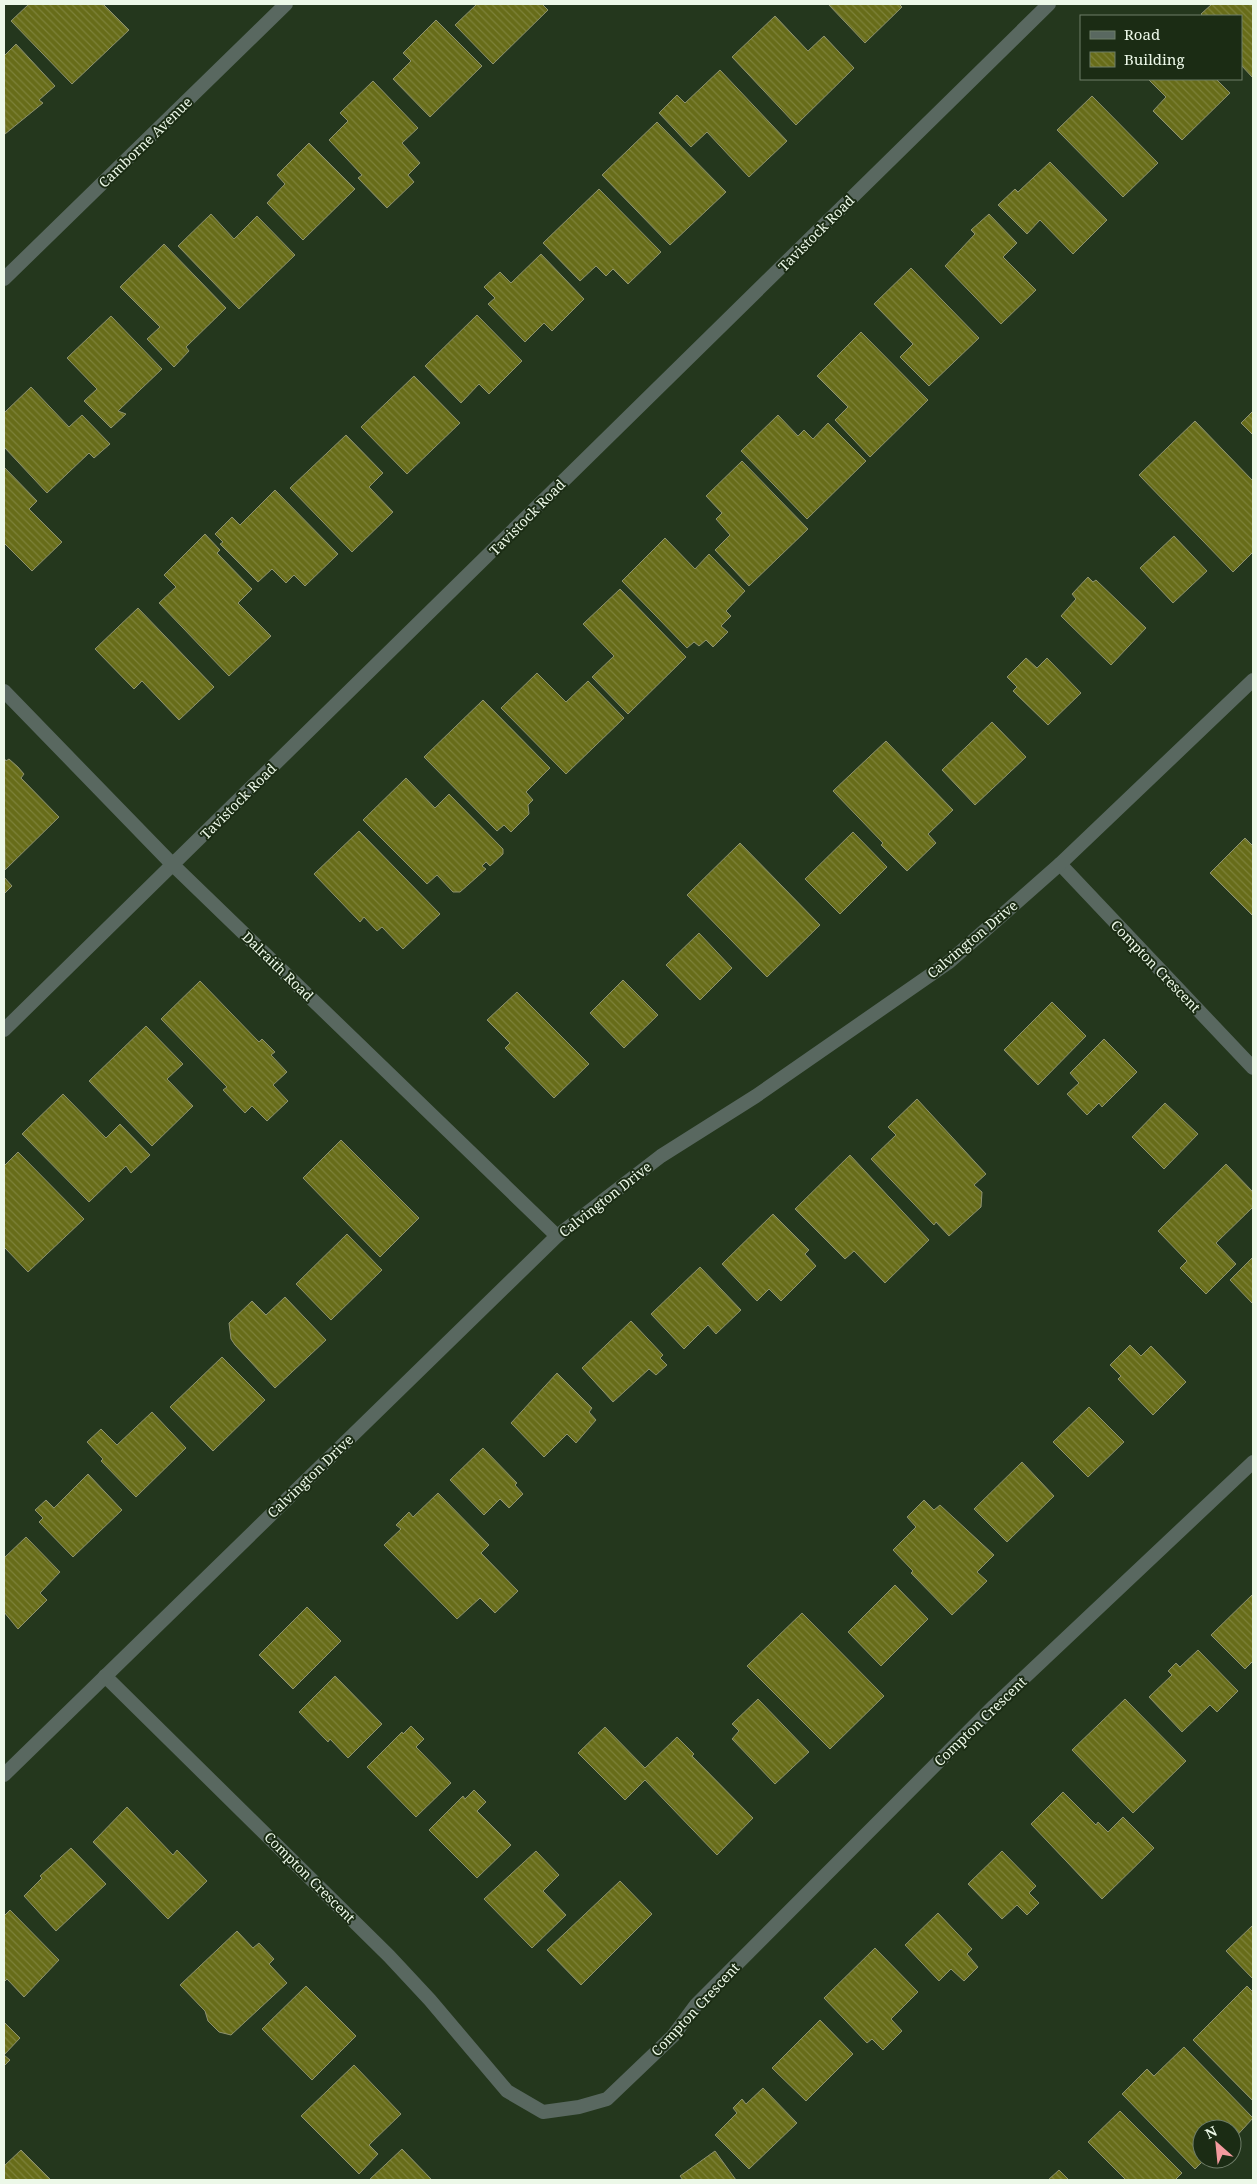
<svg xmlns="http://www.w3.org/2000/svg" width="1257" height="2184" viewBox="0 0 1257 2184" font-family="'Noto Serif',serif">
<defs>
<pattern id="building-back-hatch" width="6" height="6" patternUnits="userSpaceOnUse" patternTransform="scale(1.25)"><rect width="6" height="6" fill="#676c19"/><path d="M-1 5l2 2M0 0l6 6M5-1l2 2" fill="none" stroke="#7d823a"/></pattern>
</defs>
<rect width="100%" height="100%" fill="#24371d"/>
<path fill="url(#building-back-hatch)" stroke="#8e926f" d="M29,4H103L129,30L72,84L11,21Z
M477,4H542L548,10L493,64L455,25Z
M828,4H899L902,7L865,43Z
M1212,4H1253V78L1241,65V16H1203L1201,14Z
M775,16L808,51L824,36L854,68L796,125L732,57Z
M436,20L482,66L430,117L393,79L411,61L403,53Z
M16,44L55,86L39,100L43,103L5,134L4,56Z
M720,70L787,141L749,177L707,132L691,147L659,113L677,95L685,103Z
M1148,79H1216L1230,93L1182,140L1153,111L1166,97Z
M373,81L418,128L402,143L420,163L408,175L414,182L387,208L358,178L362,175L329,140L348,121L340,113Z
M1092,96L1158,163L1123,197L1057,130Z
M657,122L726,192L670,245L602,175Z
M309,143L355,189L303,240L267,203L285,184L277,175Z
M1050,162L1107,220L1073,254L1040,220L1027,234L998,205L1015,189L1018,192Z
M599,189L661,252L628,284L613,269L606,276L596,266L580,281L543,243Z
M211,214L234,239L257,216L295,255L239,309L178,246Z
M989,214L1017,243L1003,257L1036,290L1001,324L945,266L975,234L971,230Z
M164,244L226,308L186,347L189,351L174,367L147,339L160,327L120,287Z
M541,254L584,299L552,331L544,323L525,342L488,304L495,298L484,287L500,272L511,283Z
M911,268L979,338L929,386L900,357L913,344L874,304Z
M477,315L522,361L489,394L479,384L461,403L425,366Z
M111,316L162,369L118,411L126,414L111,428L84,401L97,389L67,358Z
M861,332L928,400L870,457L835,420L848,407L817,376Z
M414,376L460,423L407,474L361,427Z
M31,387L69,427L82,415L110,444L94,458L89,453L47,493L4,447V413Z
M1253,411V435L1241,423Z
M778,415L798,436L804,430L813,439L828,423L866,461L807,519L741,451Z
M1195,421L1253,481V552L1233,572L1139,475Z
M346,435L383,473L369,487L393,512L352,552L290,488Z
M742,461L808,529L749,586L715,550L730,535L716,519L722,513L706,496Z
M4,467L37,501L29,509L62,542L32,571L4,543Z
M275,490L338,554L305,586L294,575L286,583L272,569L258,582L220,544L223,542L215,534L232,517L240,525Z
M205,534L220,550L217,553L252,589L238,603L271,636L229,676L159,603L176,587L164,575Z
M1174,536L1207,571L1173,603L1140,568Z
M665,538L695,569L709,554L745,591L726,611L731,616L721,626L728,632L713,647L706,640L699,646L694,642L687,648L622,581Z
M1088,577L1093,582L1096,580L1146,628L1111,665L1061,616L1076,599L1072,594Z
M620,589L686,657L628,714L592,677L614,656L583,624Z
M138,608L214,687L179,720L142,681L134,689L95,649Z
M1026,658L1037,668L1047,658L1081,693L1048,725L1013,691L1017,687L1007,677Z
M537,673L566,702L588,681L624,718L566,774L501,708Z
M483,700L550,768L526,792L533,800L528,805L529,814L511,832L504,825L497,831L424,757Z
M992,722L1026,757L975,805L942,770Z
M886,741L953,810L928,834L936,843L907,871L881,845L883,843L833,791Z
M4,758L6,761L9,759L18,767L24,774L21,778L59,817L5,870Z
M406,778L435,808L449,794L503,849V854L490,866L486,862L482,866L486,869L460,892H453L437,875L427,884L363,820Z
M359,831L440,914L403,949L382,927L377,931L364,917L360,922L314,874Z
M853,832L887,867L840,914L805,879Z
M1245,838L1253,846V916L1210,873Z
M740,843L820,925L767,977L687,895Z
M4,877L12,886L4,894Z
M699,933L732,968L700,1000L666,965Z
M623,980L658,1015L624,1048L590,1013Z
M200,981L259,1042L262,1039L275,1052L271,1055L287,1072L273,1085L288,1101L267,1121L252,1106L245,1113L223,1090L227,1087L161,1019Z
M517,992L589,1064L554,1098L505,1048L510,1043L487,1020Z
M1052,1002L1086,1036L1038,1085L1004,1050Z
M146,1026L183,1064L167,1079L193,1106L152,1146L89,1081Z
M1104,1039L1137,1072L1102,1107L1099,1103L1087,1115L1067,1094L1079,1083L1070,1073Z
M63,1094L106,1138L120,1124L150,1155L131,1173L126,1166L89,1202L22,1134Z
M917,1099L986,1174L974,1185L982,1192L981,1207L949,1236L936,1222L934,1225L871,1159L896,1135L888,1127Z
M1165,1103L1198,1134L1164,1169L1132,1137Z
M341,1140L419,1218L380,1257L303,1178Z
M18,1152L84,1219L28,1272L4,1247V1166Z
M850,1155L929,1240L885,1283L854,1251L845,1259L795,1209Z
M1226,1164L1253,1192V1207L1216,1243L1236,1264L1206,1294L1180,1268L1187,1261L1158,1231Z
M773,1214L809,1250L805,1254L816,1266L781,1301L769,1289L757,1301L722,1264Z
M347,1234L382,1270L331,1320L296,1284Z
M1253,1257V1304L1230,1280Z
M700,1267L741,1310L716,1334L708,1325L684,1349L651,1314Z
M285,1297L326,1340L275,1388L235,1345L231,1339L229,1323L252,1301L266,1315Z
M631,1321L663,1355L660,1358L667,1365L656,1375L649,1369L613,1402L582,1368Z
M1130,1345L1141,1356L1151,1346L1186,1382L1153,1415L1118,1379L1121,1376L1110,1365Z
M222,1357L265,1400L213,1451L170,1407Z
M557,1373L592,1408L589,1412L596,1420L576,1443L567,1434L544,1457L511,1423Z
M1089,1407L1124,1442L1088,1477L1053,1442Z
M152,1412L186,1448L136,1497L101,1461L103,1459L87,1442L101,1429L117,1445Z
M483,1448L517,1483L515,1485L523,1494L509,1508L500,1499L484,1515L450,1480Z
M1022,1462L1054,1496L1007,1542L974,1509Z
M88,1474L122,1510L73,1557L39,1522L43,1518L35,1510L46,1500L54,1508Z
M438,1493L489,1545L481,1553L518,1591L495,1613L480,1598L457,1619L384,1545L401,1529L396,1525L409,1512L413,1517Z
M924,1500L934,1510L940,1505L994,1555L977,1572L987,1581L952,1615L911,1573L913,1571L893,1550L916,1527L907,1517Z
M26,1537L60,1572L40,1593L47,1600L18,1629L4,1612V1558Z
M895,1585L928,1619L881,1666L848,1632Z
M1253,1594V1661L1245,1669L1211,1635Z
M307,1607L341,1641L293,1689L259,1655Z
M802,1613L884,1696L830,1749L747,1666Z
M1198,1650L1238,1691L1217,1712L1210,1705L1182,1732L1149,1697L1172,1675L1168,1671L1176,1663L1180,1667Z
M335,1676L382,1724L348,1758L330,1739L328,1742L299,1712Z
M758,1699L809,1752L775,1784L732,1739L739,1731L732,1724Z
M1125,1699L1186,1761L1133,1813L1072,1750Z
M411,1726L424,1739L416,1747L451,1783L416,1817L367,1767L402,1732L403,1734Z
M605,1727L645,1768L677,1737L694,1754L692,1756L753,1818L717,1855L645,1780L625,1800L578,1753Z
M474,1790L486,1802L477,1811L511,1845L477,1878L429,1830L463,1796L465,1799Z
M1063,1792L1096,1825L1098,1822L1108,1832L1123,1817L1154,1848L1102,1899L1031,1824Z
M127,1807L173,1855L177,1850L207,1881L168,1919L93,1842Z
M71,1848L106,1884L56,1931L24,1896L42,1878L40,1876Z
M536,1851L559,1875L543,1891L566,1915L532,1948L484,1899Z
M1002,1851L1036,1886L1029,1893L1039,1903L1027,1915L1017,1905L1002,1919L968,1884Z
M620,1881L652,1914L581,1985L547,1950Z
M10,1910L59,1960L24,1997L7,1979L4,1982V1916Z
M938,1913L972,1949L967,1954L978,1967L964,1981L951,1969L939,1981L905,1945Z
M1253,1925V1979L1226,1951Z
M237,1931L253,1948L259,1943L274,1959L269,1964L287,1983L231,2035L219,2032L208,2021L205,2011L180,1985Z
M875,1948L918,1992L891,2019L902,2031L883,2050L872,2039L867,2043L824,1998Z
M306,1986L356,2036L312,2080L262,2029Z
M1247,1986L1253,1992V2101L1193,2040Z
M820,2020L853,2054L806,2101L772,2068Z
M4,2022L20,2038L4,2055L10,2060L4,2066Z
M1184,2047L1253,2118L1232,2141V2129H1202V2159H1205L1195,2169L1122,2094L1147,2069L1154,2076Z
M354,2065L401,2114L369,2145L378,2154L359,2174L301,2116Z
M763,2088L797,2123L749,2169L715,2135L737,2113L733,2108L742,2099L746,2104Z
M1120,2111L1182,2173L1175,2180H1126L1088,2142Z
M402,2149L432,2180H369Z
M21,2150L51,2180H4V2166Z
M715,2151L736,2180H683L680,2176Z
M1059,2170L1069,2180H1048Z"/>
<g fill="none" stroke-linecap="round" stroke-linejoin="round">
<path stroke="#596860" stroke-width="14" d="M4,279L286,4
M4,691L173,865L557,1236
M1060,864L1253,1068
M4,1030L1049,4
M105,1676L389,1956L430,2000L507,2091L543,2112L579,2107L607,2099L673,2036L696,2005L994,1706L1253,1462"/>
<path stroke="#596860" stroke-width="14" d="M4,1775L557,1236L661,1156L756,1096L949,962L1060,864L1253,680"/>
</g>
<g text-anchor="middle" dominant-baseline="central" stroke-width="4" stroke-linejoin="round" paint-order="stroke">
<g font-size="14" fill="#ecf8e8" stroke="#1b2c14">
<text transform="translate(145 142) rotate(-44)">Camborne Avenue</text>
<text transform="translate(816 233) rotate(-45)">Tavistock Road</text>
<text transform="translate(527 517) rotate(-45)">Tavistock Road</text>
<text transform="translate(238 801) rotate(-45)">Tavistock Road</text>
<text transform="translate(972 939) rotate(-40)">Calvington Drive</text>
<text transform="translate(278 966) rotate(44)">Dalraith Road</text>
<text transform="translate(1156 966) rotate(46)">Compton Crescent</text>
<text transform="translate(605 1199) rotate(-38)">Calvington Drive</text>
<text transform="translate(310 1476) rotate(-44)">Calvington Drive</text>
<text transform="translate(980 1721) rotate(-44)">Compton Crescent</text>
<text transform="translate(310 1877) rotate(45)">Compton Crescent</text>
<text transform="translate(695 2009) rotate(-47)">Compton Crescent</text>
</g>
</g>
<rect width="1257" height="2184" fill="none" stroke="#ecf8e8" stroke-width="10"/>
<rect x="1080" y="15" width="162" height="65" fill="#1b2c14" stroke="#6f7e69"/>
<rect x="1090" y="31" width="25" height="8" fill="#596860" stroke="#6f7e69"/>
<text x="1124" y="40" font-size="15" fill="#ecf8e8">Road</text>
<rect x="1090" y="52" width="25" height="15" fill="url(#building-back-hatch)" stroke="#6f7e69"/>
<text x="1124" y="65" font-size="15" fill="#ecf8e8">Building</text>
<g transform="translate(1217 2144) rotate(333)"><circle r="24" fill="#1b2c14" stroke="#6f7e69"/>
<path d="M0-4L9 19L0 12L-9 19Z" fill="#f49b9f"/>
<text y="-8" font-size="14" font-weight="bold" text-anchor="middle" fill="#ecf8e8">N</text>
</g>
</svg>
